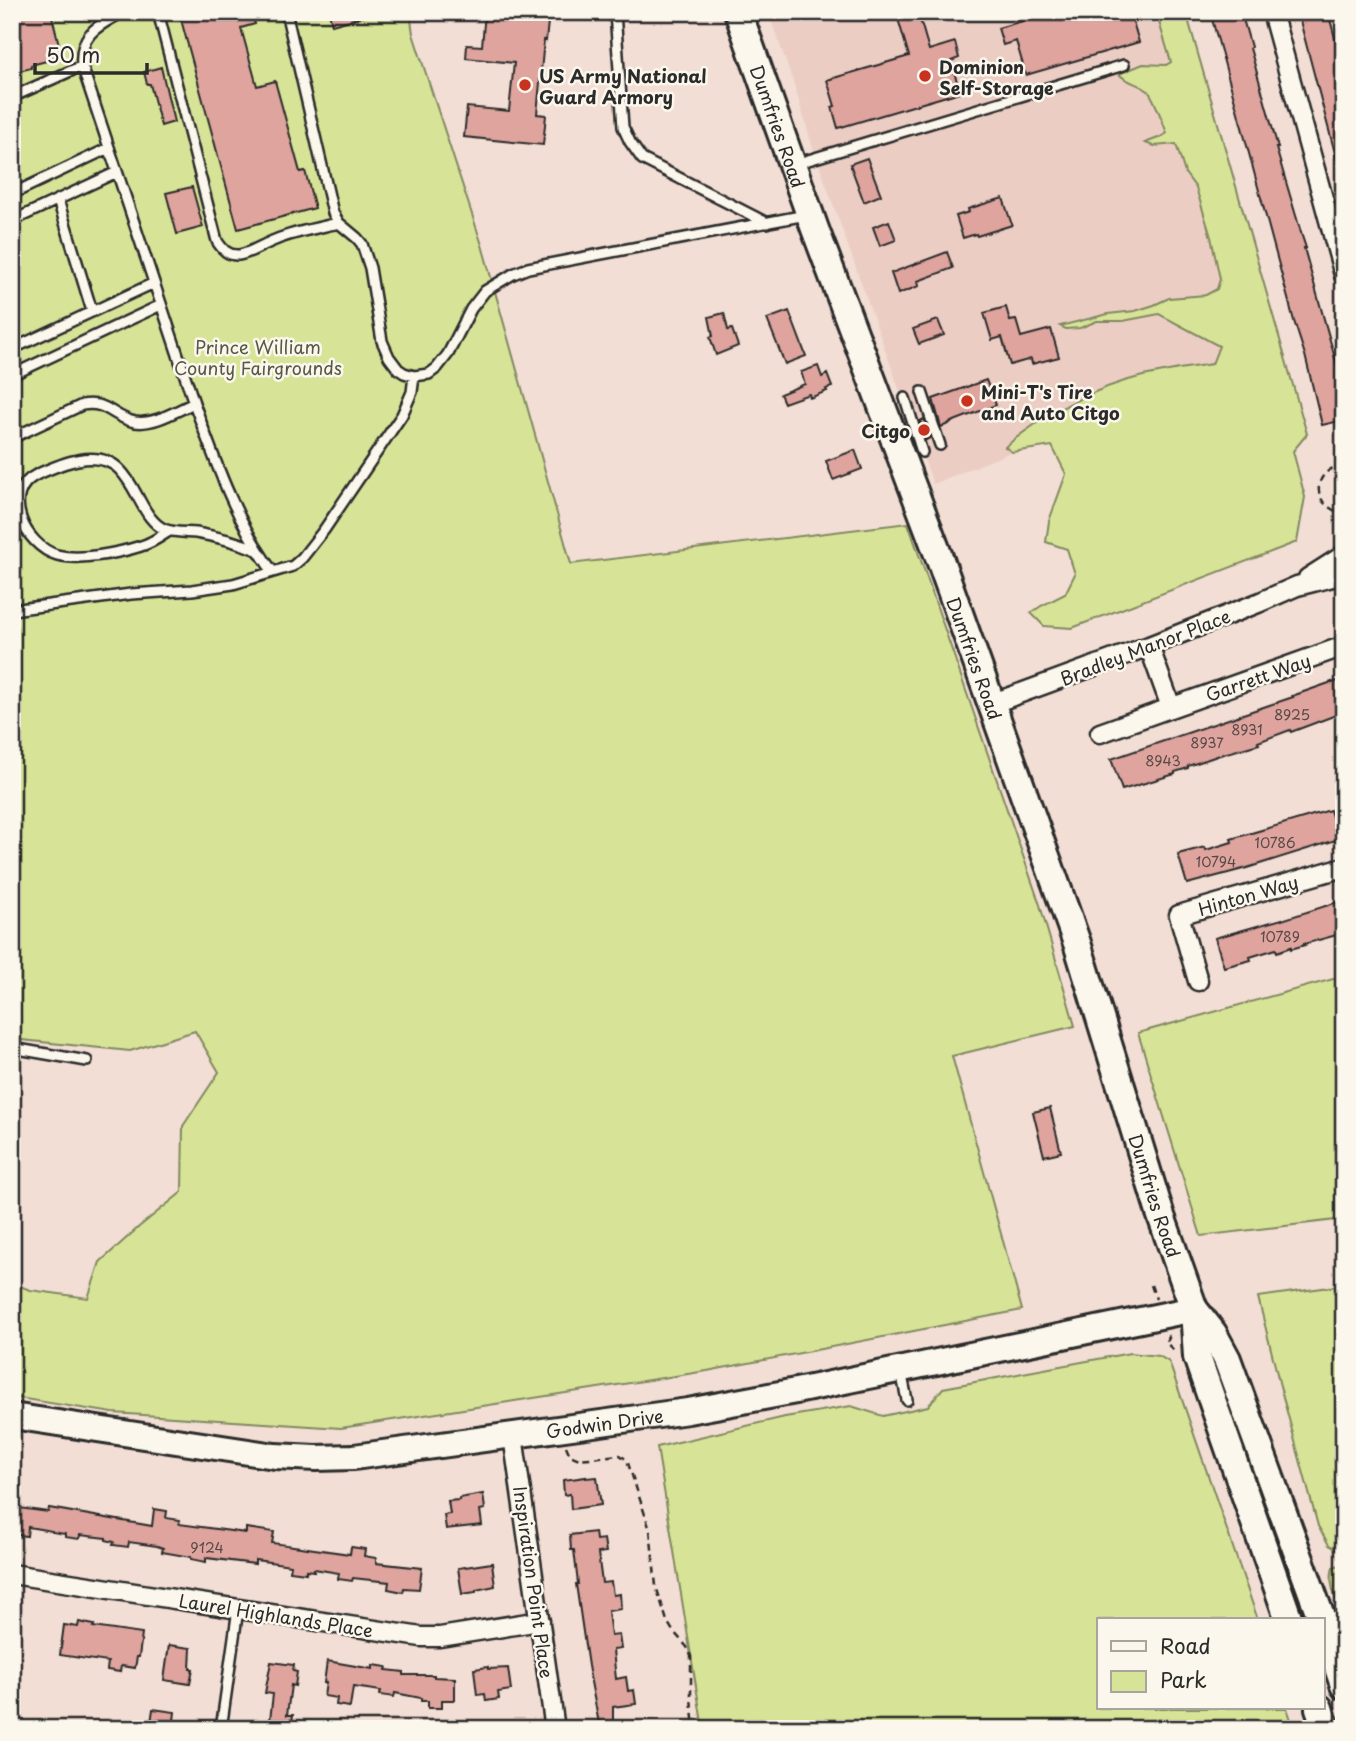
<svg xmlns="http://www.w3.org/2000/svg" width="1356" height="1741" viewBox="0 0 1356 1741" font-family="'Playpen Sans',sans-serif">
<rect width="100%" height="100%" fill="#f2ded4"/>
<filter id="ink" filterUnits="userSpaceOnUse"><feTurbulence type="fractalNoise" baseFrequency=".0143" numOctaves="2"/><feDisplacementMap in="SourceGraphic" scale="14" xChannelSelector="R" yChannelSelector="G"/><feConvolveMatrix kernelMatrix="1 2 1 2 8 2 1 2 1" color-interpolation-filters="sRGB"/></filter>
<g filter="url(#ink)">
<path fill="#eccdc4" d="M768,12H1156L1260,350L933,484L812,145L793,81Z"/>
<path fill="#d7e497" stroke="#818861" stroke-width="2" d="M12,12H410L413,34L482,245L571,564L908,523L1040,905L1075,1026L952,1056L1022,1310L707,1371L341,1428L113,1413L12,1397V1283L30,1290L88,1298L100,1262L140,1226L182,1192L183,1126L219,1072L195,1031L130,1051L12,1039Z
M1156,12H1186L1307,434L1293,451L1305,497L1297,542L1072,628L1044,626L1031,613L1041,606L1065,594L1075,574L1067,549L1046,542L1049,521L1066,474L1052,446L1012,452L1005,447C1044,414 1093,388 1143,376C1166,371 1189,367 1212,364L1219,346L1159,314L1123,321H1097L1080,328L1066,329L1060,326L1108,314L1135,311L1154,305L1169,298L1206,295L1217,289L1220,279L1211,237L1196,188L1185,173L1176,144L1154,146L1145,143L1161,137L1167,133C1163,123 1154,97 1148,91C1139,83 1127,83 1119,74L1143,64L1166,65L1171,62Z
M1344,976V1219L1201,1236L1138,1033Z
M1344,1285V1553L1329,1545L1318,1526L1280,1386L1258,1297Z
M1130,1353L1159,1356L1169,1362L1258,1620H1099V1708H1287L1294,1729H703L657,1447L785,1417L851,1406L883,1416L928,1406L943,1388Z
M1343,1564L1344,1565V1616C1336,1599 1328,1586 1333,1567Z"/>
<path fill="#dea49d" stroke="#2b2b2b" stroke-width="2" d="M12,12H51L62,57L31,65V68L12,73Z
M193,12H252L255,24L241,28L257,86L275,81L300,172L305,171L315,208L238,229L180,16Z
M329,12H364L365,16L332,25Z
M485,12H549L546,41L544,40L537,114L546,115L543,145L464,137L467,107L509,111L514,63L466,58L467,45L482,46Z
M896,12H918L929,50L955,42L959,58L951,61L960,92L838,128L832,107L835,106L827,80L909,56Z
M1053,12H1130L1139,42L1026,75L1016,41L1003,45L998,28Z
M1210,12H1241L1251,47L1250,48L1278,148H1276L1302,236L1306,248H1304L1344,390V420L1322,425L1305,355L1294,321L1236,105Z
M1316,12H1328L1344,71V172H1340L1299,17Z
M161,67L174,122L161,126L150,84H147L144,72Z
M867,158L881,195L864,202L850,164Z
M192,187L203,227L177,234L166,193Z
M1003,198L1012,225L977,236L976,234L963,238L956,216L969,212L968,209Z
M889,221L896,240L880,246L873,227Z
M947,252L953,268L918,281L919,286L898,294L891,273Z
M1006,307L1010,321L1016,320L1021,337L1051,329L1059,357L1032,364L1031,359L1010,365L1002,337L992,340L984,313Z
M789,311L806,356L785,364L767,319Z
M724,313L728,330L732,329L738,346L716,355L710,337L713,336L709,317Z
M938,320L944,335L919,344L913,329Z
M818,366L822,377L827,374L832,387L826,389L827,391L810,398L809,394L784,403L780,394L805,384L801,372Z
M986,380L996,405L949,423V424L941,427L933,399Z
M924,419L930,438L926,440L920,421Z
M855,450L862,469L833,480L826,461Z
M1344,679V712L1291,732L1290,730L1258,742L1259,744L1220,755L1188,766V768L1175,772V774L1122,790L1111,759L1293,697L1292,696L1332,682V683Z
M1330,810L1339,839L1247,868L1187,884L1178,854L1205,847L1206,850L1232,842L1231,839Z
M1344,900V933L1304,944L1305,945L1291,949V947L1277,952L1276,949L1250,957L1251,960L1224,967L1215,938L1282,919V920Z
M1050,1108L1061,1152L1044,1156L1033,1112Z
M586,1477V1478L597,1477L601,1505L571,1509L570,1494L564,1495L563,1480Z
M483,1494L485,1509L480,1510L482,1525L446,1529L444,1515L450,1514L448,1501L459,1500V1498Z
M12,1507L48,1512L49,1508L152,1526L154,1509L167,1511L166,1518L180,1520L179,1524L246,1533V1528L274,1532L272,1543L350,1554L351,1547L365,1549L364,1556L376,1558V1563L422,1568L419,1589L404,1588L403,1592L388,1589L389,1582L353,1578L352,1581L338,1579L339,1573L314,1569V1571L306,1570V1573L290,1571L291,1565L255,1560V1564L206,1558V1562L191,1559V1557L162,1552L163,1548L157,1546L129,1542L128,1547L113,1545L114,1542L106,1540V1538L80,1535L79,1539L65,1537V1534L52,1532V1531L28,1527L27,1536L12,1534Z
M595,1532L596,1540L604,1539L606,1552L598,1553L602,1583L611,1582L613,1595L620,1594L621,1609L608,1611L611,1636L619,1635L621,1649L613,1650L616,1679L626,1677L628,1691L634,1690L636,1704L613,1707V1729H600L588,1666L576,1584H578L574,1550H571L570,1535Z
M492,1563L495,1586L476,1590V1592L462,1594L458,1568Z
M79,1622L94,1625L93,1627L142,1634L139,1657H137L135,1668L121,1666L120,1672L107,1670L108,1662L60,1655L64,1625L78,1627Z
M169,1645L191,1648L190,1669H193L190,1684L164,1680Z
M327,1661L373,1669V1665L387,1667L386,1670L404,1672V1675H434V1677L455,1678V1700H442V1708H428V1701H421V1698L395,1693L394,1697L380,1695L381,1691L353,1687L350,1707L336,1705L337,1698L324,1696L326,1683H324Z
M271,1662L294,1665L293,1671L297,1672L295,1686L291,1685L287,1715H293L291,1729H269L273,1694L265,1693Z
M488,1667V1669L508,1668L511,1690L498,1692L499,1699L486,1701L485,1694L477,1695L474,1669Z
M153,1709L175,1712L173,1729H150Z"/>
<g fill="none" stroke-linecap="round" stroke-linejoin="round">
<defs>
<path id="lane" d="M123,12C98,26 79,33 82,66L194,403C215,461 236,522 273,572
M158,12L217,241C222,249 228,256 239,255C249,254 264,244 275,240C295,232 317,228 339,223L357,238L362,244L370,268L382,341L389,357L398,369L404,373L414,376L429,374L437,368L448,354L471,309L485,291L513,274L528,268L806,215
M286,12L333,213L339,223
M615,12L623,127L630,142L642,159L767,223
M12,97L82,66
M795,164L1124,65
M12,194L109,148
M58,200L92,311
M12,221L117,172
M12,349L154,283
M12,375L161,305
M922,392L940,445
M905,398L922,452
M12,438L82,405C107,400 113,418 135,422C154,425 176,411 194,403
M169,531C160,537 152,543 141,546C119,553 80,561 57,555C25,546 0,493 36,475C60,464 98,447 120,470C129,479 134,490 140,501C146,512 153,524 164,529C173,533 186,532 196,533C219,537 236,541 257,550
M12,610L131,594L192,590L233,584L293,566L302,558L324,530L402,415L412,392L414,376
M12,1048L87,1061
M901,1371L907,1400
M221,1729L238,1609"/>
<path id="street" d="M1272,12L1344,275
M1308,578L1344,555
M1149,646L1171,707
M991,704L1149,646L1258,603L1297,586L1344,574
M1100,733L1344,646
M1198,981L1179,915L1344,867
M513,1436L555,1729
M12,1574L421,1637H440L540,1621"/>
<g id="secondary">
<path id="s1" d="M12,1416L275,1456L316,1458L354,1457L688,1411L796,1391L1194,1309"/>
</g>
<g id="primary">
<path id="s2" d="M738,12L815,229L939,557L1077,943L1160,1213L1194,1309L1197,1357L1289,1620"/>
<path d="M1194,1309L1213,1333L1227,1359L1322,1620"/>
<path d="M1323,1624L1344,1685"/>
<path d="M1319,1708L1326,1729"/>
</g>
</defs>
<use href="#lane" stroke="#2b2b2b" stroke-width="14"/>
<use href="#street" stroke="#2b2b2b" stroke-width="23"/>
<use href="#secondary" stroke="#2b2b2b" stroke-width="30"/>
<use href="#primary" stroke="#2b2b2b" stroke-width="32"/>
<path stroke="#2b2b2b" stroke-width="2.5" stroke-dasharray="7 5" stroke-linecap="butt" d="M1344,465C1328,466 1313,481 1321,498C1325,507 1336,511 1344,516
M1151,1285L1156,1299
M1168,1335L1169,1338L1166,1343L1175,1351
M566,1446L570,1455L579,1459L620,1455L627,1460L650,1530L656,1586L667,1621L673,1631L687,1647L691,1656V1698L694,1729"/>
<use href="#lane" stroke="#fbf7ec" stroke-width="9"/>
<use href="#street" stroke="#fbf7ec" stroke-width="18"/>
<use href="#secondary" stroke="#fbf7ec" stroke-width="24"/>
<use href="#primary" stroke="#fbf7ec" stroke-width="26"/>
</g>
</g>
<g fill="#c8321e" stroke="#fbf7ec" stroke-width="2.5">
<circle cx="925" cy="76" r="7"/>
<circle cx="525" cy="85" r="7"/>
<circle cx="967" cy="401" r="7"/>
<circle cx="924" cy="430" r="7"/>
</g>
<g text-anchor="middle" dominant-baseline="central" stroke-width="5" stroke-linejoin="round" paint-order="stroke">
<g font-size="14" fill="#584948">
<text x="1292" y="714">8925</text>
<text x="1247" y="729">8931</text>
<text x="1207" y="742">8937</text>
<text x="1163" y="760">8943</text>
<text x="1275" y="842">10786</text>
<text x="1216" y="861">10794</text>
<text x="1280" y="936">10789</text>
<text x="207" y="1547">9124</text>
</g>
<g font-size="18" font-weight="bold" fill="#2b2b2b" stroke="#fbf7ec" text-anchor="start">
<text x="939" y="66">Dominion<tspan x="939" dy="21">Self-Storage</tspan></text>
<text x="539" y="75">US Army National<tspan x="539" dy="21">Guard Armory</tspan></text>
<text x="981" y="391">Mini-T's Tire<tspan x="981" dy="21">and Auto Citgo</tspan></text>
<text x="910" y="430" text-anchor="end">Citgo</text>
</g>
<g font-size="18" fill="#2b2b2b" stroke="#fbf7ec">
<text stroke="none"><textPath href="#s2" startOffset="121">Dumfries Road</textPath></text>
<text transform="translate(1145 647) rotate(-21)">Bradley Manor Place</text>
<text stroke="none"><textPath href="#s2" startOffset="688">Dumfries Road</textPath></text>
<text transform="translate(1258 677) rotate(-19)">Garrett Way</text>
<text transform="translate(1248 895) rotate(-16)">Hinton Way</text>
<text stroke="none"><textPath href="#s2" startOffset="1255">Dumfries Road</textPath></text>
<text stroke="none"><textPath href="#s1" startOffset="598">Godwin Drive</textPath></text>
<text transform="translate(534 1582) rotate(82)">Inspiration Point Place</text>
<text transform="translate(276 1615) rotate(9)">Laurel Highlands Place</text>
</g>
<g font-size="18" fill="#565946" stroke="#fbf7ec">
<text x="258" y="346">Prince William<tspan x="258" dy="21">County Fairgrounds</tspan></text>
</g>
</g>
<rect width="1356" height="1741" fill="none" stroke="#fbf7ec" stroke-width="42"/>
<rect x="21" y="21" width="1314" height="1699" fill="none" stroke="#2b2b2b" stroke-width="2.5" filter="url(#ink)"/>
<rect x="1097" y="1618" width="228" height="91" fill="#fbf7ec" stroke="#a8a59f" stroke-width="2"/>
<rect x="1111" y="1641" width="35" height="10" fill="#fbf7ec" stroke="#a8a59f" stroke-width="2"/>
<text x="1160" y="1654" font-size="21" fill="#2b2b2b">Road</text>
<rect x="1111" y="1671" width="35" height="21" fill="#d7e497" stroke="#a8a59f" stroke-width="2"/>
<text x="1160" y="1688" font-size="21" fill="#2b2b2b">Park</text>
<path d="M35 63v10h112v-10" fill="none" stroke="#2b2b2b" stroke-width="3.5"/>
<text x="46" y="63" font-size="21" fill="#2b2b2b" stroke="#fbf7ec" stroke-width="5" paint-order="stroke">50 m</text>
</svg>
